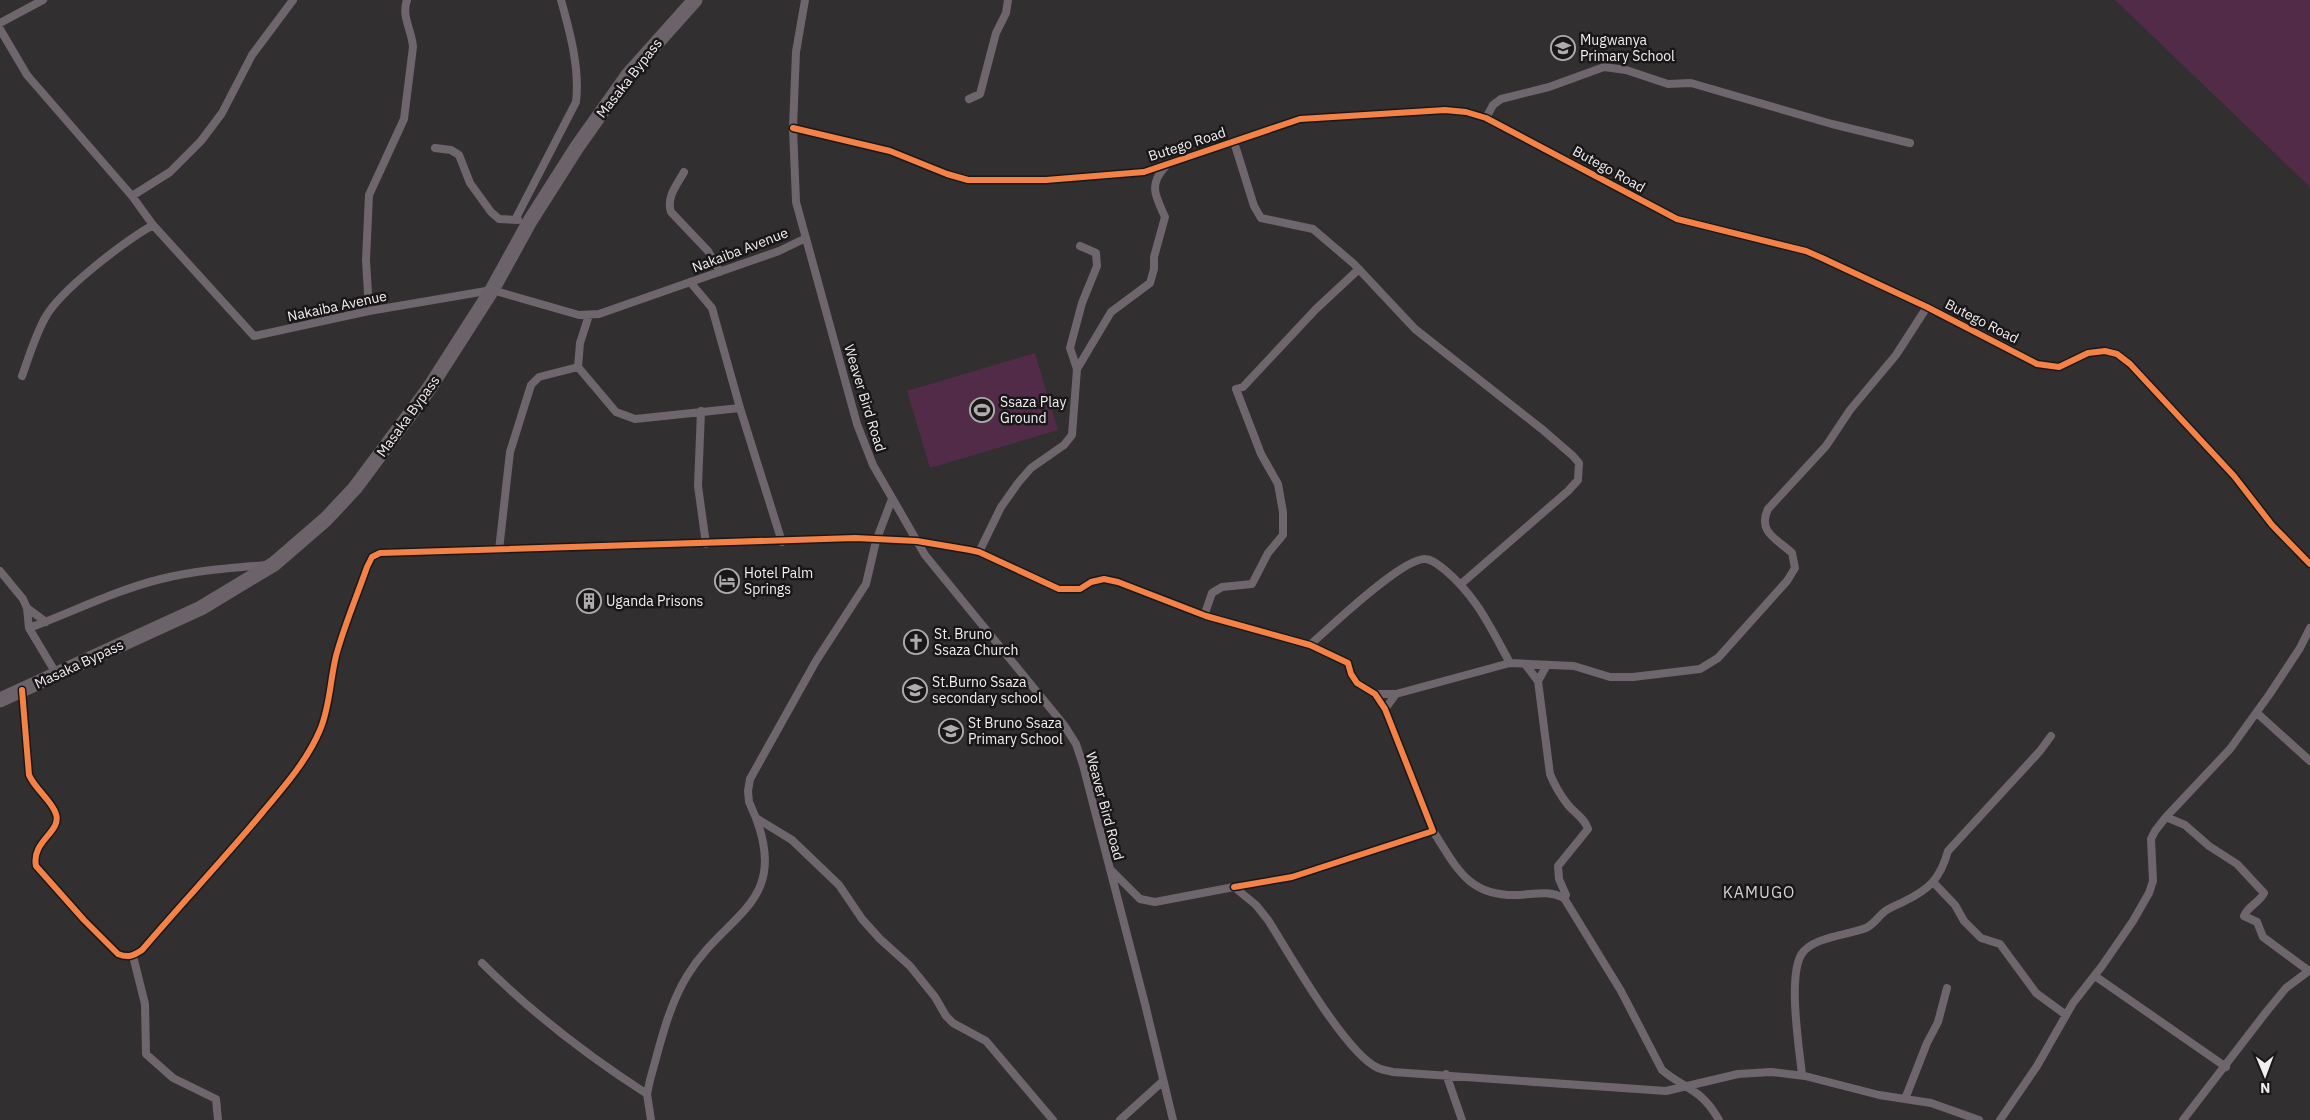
<svg xmlns="http://www.w3.org/2000/svg" width="2310" height="1120" viewBox="0 0 2310 1120" font-family="'IBM Plex Sans',sans-serif">
<rect width="100%" height="100%" fill="#312f30"/>
<path fill="#522b48" d="M2115,0H2310V187Z
M1035,353L1058,430L930,468L907,391Z"/>
<g fill="none" stroke-linecap="round" stroke-linejoin="round">
<path stroke="#6f656c" stroke-width="8" d="M805,0L796,52L793,128L796,202L857,424L873,465L925,555L1064,725L1076,744L1083,765L1145,1004L1173,1120
M0,23L43,0
M0,29L27,75L132,196L153,225L254,336L369,311L492,290L579,315L599,314L779,251L806,238
M969,99L980,94L996,33L1006,13L1008,0
M1486,118L1493,105L1501,99L1549,87L1604,67L1626,70L1668,84L1691,83L1832,124L1910,143
M793,128L890,151L947,174L968,180H1046L1144,172L1300,119L1445,110L1466,112L1486,118L1677,219L1806,251L1822,258L1927,307L2037,364L2059,367L2088,353L2105,351L2117,354L2130,364L2234,476L2272,525L2310,564
M1234,142L1254,206L1261,218L1313,229L1354,264L1415,329L1543,430L1573,456L1579,463L1578,480L1568,491L1461,584
M435,148L451,150L459,155L470,183L491,212L499,219L518,220
M684,172C677,185 666,197 671,212L708,251L720,272
M132,196L170,172L201,141L222,113L252,55L293,0
M515,220L576,102C580,69 570,32 561,0
M690,282L712,308L740,408L782,542
M369,311L366,260L369,195L404,119L413,47C412,30 401,17 407,0
M589,315L580,343L578,367L616,412L635,419L740,408
M1077,369L1111,312L1150,283L1154,269V257L1165,217C1156,197 1148,185 1165,167
M22,376C29,357 35,336 45,318C60,290 125,241 153,225
M701,411L698,486L706,544
M892,499L876,541L866,584L816,661L750,779L748,791L749,802L756,818L792,840L839,885L862,919L880,939L910,966L935,997L946,1016L953,1023L986,1041L1053,1120
M499,550L510,452L531,385L539,377L578,367
M979,552L1001,507L1018,483L1031,468L1064,445L1072,435L1077,369L1070,348L1082,303L1097,266L1096,253L1080,246
M0,571L23,599L27,608L29,628L57,675
M27,608L46,622
M1204,616L1212,593L1222,587L1252,584L1268,553L1283,535V512L1278,484L1261,454L1236,389L1243,387L1316,309L1359,269
M29,628C73,612 116,590 161,579C196,570 231,568 267,565
M1310,645C1329,628 1402,558 1425,559C1433,559 1439,566 1445,570C1477,597 1490,627 1510,663
M1525,664L1538,681
M1547,665L1538,681L1550,774C1554,784 1561,796 1568,805C1575,813 1585,819 1588,829L1558,866L1559,879L1566,895L1564,898
M22,690L29,775C35,789 52,801 56,814C62,832 31,841 36,866L84,920L118,954C128,958 133,956 142,950C181,904 223,860 262,813C283,788 307,761 320,730C330,707 330,680 336,656C344,626 357,596 367,567L372,557L380,553L855,538L917,541L970,550L979,552L1059,589H1080L1091,582L1104,579L1118,582L1206,616L1310,645L1348,663L1351,674L1357,683L1375,694L1385,709L1433,831L1292,877L1234,887
M1375,694H1396
M1385,709L1396,694L1510,663L1574,666L1610,677H1633L1700,669L1718,658L1787,581L1795,568L1792,553C1777,539 1757,532 1768,509L1826,446L1850,410L1896,355L1927,307
M2257,713L2310,761
M2166,817L2185,825L2209,846L2237,864L2264,893C2259,903 2248,906 2244,916L2257,922L2263,937L2309,971
M1433,831C1457,868 1468,897 1519,895C1536,894 1548,890 1564,898L1621,991L1662,1070C1686,1090 1701,1088 1719,1120
M1110,869L1140,899L1155,902L1234,887L1256,905L1268,920C1289,953 1345,1053 1378,1068C1383,1070 1389,1071 1393,1072L1666,1091L1738,1074L1771,1072L1805,1076L1879,1095L1931,1103L1979,1120
M1934,883L1955,905L1964,921L1981,938L2000,944L2036,993L2066,1015
M133,956L145,1004L146,1054L173,1078L216,1099L218,1120
M482,963C532,1013 588,1056 647,1094
M2095,976L2226,1067
M1446,1074L1462,1120
M1802,1075C1799,1046 1788,979 1801,955C1811,937 1849,935 1866,928C1874,924 1877,918 1883,913C1888,908 1897,905 1903,902C1930,889 1940,879 1948,851L2040,751L2051,736
M1905,1099L1927,1043L1938,1022L1947,988
M651,1120L647,1094L650,1080C660,1045 668,1007 687,976C724,914 789,905 756,818
M1120,1120L1163,1081
M2000,1120L2037,1066L2073,1003L2102,966L2133,921L2149,893L2153,881L2151,839L2155,831L2166,817L2230,749L2269,695L2300,648L2310,628
M2183,1120L2267,1011L2286,988L2310,970"/>
<path stroke="#6c626a" stroke-width="15" d="M0,700L201,608L274,564L326,519L355,488L428,390L492,290L530,221L577,147L628,75L695,0"/>
<defs>
<path id="cycleway" d="M793,128L890,151L947,174L968,180H1046L1144,172L1300,119L1445,110L1466,112L1486,118L1677,219L1806,251L1822,258L1927,307L2037,364L2059,367L2088,353L2105,351L2117,354L2130,364L2234,476L2272,525L2310,564
M22,690L29,775C35,789 52,801 56,814C62,832 31,841 36,866L84,920L118,954C128,958 133,956 142,950C181,904 223,860 262,813C283,788 307,761 320,730C330,707 330,680 336,656C344,626 357,596 367,567L372,557L380,553L855,538L917,541L970,550L979,552L1059,589H1080L1091,582L1104,579L1118,582L1206,616L1310,645L1348,663L1351,674L1357,683L1375,694L1385,709L1433,831L1292,877L1234,887"/>
</defs>
<use href="#cycleway" stroke="#191718" stroke-width="9"/>
<use href="#cycleway" stroke="#f48246" stroke-width="6"/>
</g>
<defs>
<symbol id="school-ring" viewBox="-11 -11 22 22"><circle r="9.5" fill="#191718" stroke="#aeacad" stroke-width="1.5"/><path d="M0-5L7-2L0 1L-7-2ZM-4 1L0 2.5L4 1V4Q0 6-4 4Z" fill="#aeacad"/></symbol>
<symbol id="stadium-ring" viewBox="-11 -11 22 22"><circle r="9.5" fill="#191718" stroke="#aeacad" stroke-width="1.5"/><path d="M0-5a6.5 5 0 1 0 0 10a6.5 5 0 1 0 0-10ZM-3.5-1.8h7v3.6h-7Z" fill="#aeacad"/></symbol>
<symbol id="hotel-ring" viewBox="-11 -11 22 22"><circle r="9.5" fill="#191718" stroke="#aeacad" stroke-width="1.5"/><path d="M-6-4.5h1.5V1H6V5H4.5V3h-9V5H-6ZM-4 0a1.8 1.8 0 1 1 3.6 0ZM.5 0V-2.5h3Q6-2.5 6 0Z" fill="#aeacad"/></symbol>
<symbol id="building-ring" viewBox="-11 -11 22 22"><circle r="9.5" fill="#191718" stroke="#aeacad" stroke-width="1.5"/><path d="M-4-6H4V6H1V3H-1V6H-4ZM-2.5-4.3h1.7v1.8h-1.7ZM.8-4.3h1.7v1.8H.8ZM-2.5-1h1.7V.8h-1.7ZM.8-1h1.7V.8H.8Z" fill="#aeacad"/></symbol>
<symbol id="church-ring" viewBox="-11 -11 22 22"><circle r="9.5" fill="#191718" stroke="#aeacad" stroke-width="1.5"/><path d="M-1.2-6h2.4v3.5h3.3v2.4h-3.3V6h-2.4V-.1h-3.3v-2.4h3.3Z" fill="#aeacad"/></symbol>
</defs>
<g fill-rule="evenodd">
<use href="#school-ring" x="1549" y="34" width="28" height="28"/>
<use href="#stadium-ring" x="968" y="396" width="28" height="28"/>
<use href="#hotel-ring" x="713" y="567" width="28" height="28"/>
<use href="#building-ring" x="575" y="587" width="28" height="28"/>
<use href="#church-ring" x="902" y="628" width="28" height="28"/>
<use href="#school-ring" x="901" y="676" width="28" height="28"/>
<use href="#school-ring" x="937" y="717" width="28" height="28"/>
</g>
<g text-anchor="middle" dominant-baseline="central" stroke-width="5" stroke-linejoin="round" paint-order="stroke">
<g font-size="14" fill="#f2eff1" stroke="#191718" text-anchor="start">
<text x="1580" y="40">Mugwanya<tspan x="1580" dy="16">Primary School</tspan></text>
<text x="1000" y="402">Ssaza Play<tspan x="1000" dy="16">Ground</tspan></text>
<text x="744" y="573">Hotel Palm<tspan x="744" dy="16">Springs</tspan></text>
<text x="606" y="601">Uganda Prisons</text>
<text x="934" y="634">St. Bruno<tspan x="934" dy="16">Ssaza Church</tspan></text>
<text x="932" y="682">St.Burno Ssaza<tspan x="932" dy="16">secondary school</tspan></text>
<text x="968" y="723">St Bruno Ssaza<tspan x="968" dy="16">Primary School</tspan></text>
</g>
<g font-size="14" fill="#f2eff1" stroke="#191718">
<text transform="translate(629 78) rotate(-52)">Masaka Bypass</text>
<text transform="translate(1187 144) rotate(-18)">Butego Road</text>
<text transform="translate(1609 169) rotate(29)">Butego Road</text>
<text transform="translate(740 250) rotate(-21)">Nakaiba Avenue</text>
<text transform="translate(337 306) rotate(-12)">Nakaiba Avenue</text>
<text transform="translate(1982 321) rotate(27)">Butego Road</text>
<text transform="translate(865 398) rotate(73)">Weaver Bird Road</text>
<text transform="translate(408 416) rotate(-54)">Masaka Bypass</text>
<text transform="translate(79 664) rotate(-25)">Masaka Bypass</text>
<text transform="translate(1105 806) rotate(75)">Weaver Bird Road</text>
</g>
<g font-size="16" letter-spacing="1" fill="#d6d0d4" stroke="#191718">
<text x="1759" y="892">KAMUGO</text>
</g>
</g>
<g transform="translate(2265 1075) rotate(179)" stroke="#191718" stroke-width="4" paint-order="stroke">
<path d="M0-4L9 19L0 12L-9 19Z" fill="#f2eff1"/>
<text y="-8" font-size="14" font-weight="bold" text-anchor="middle" fill="#f2eff1">N</text>
</g>
</svg>
